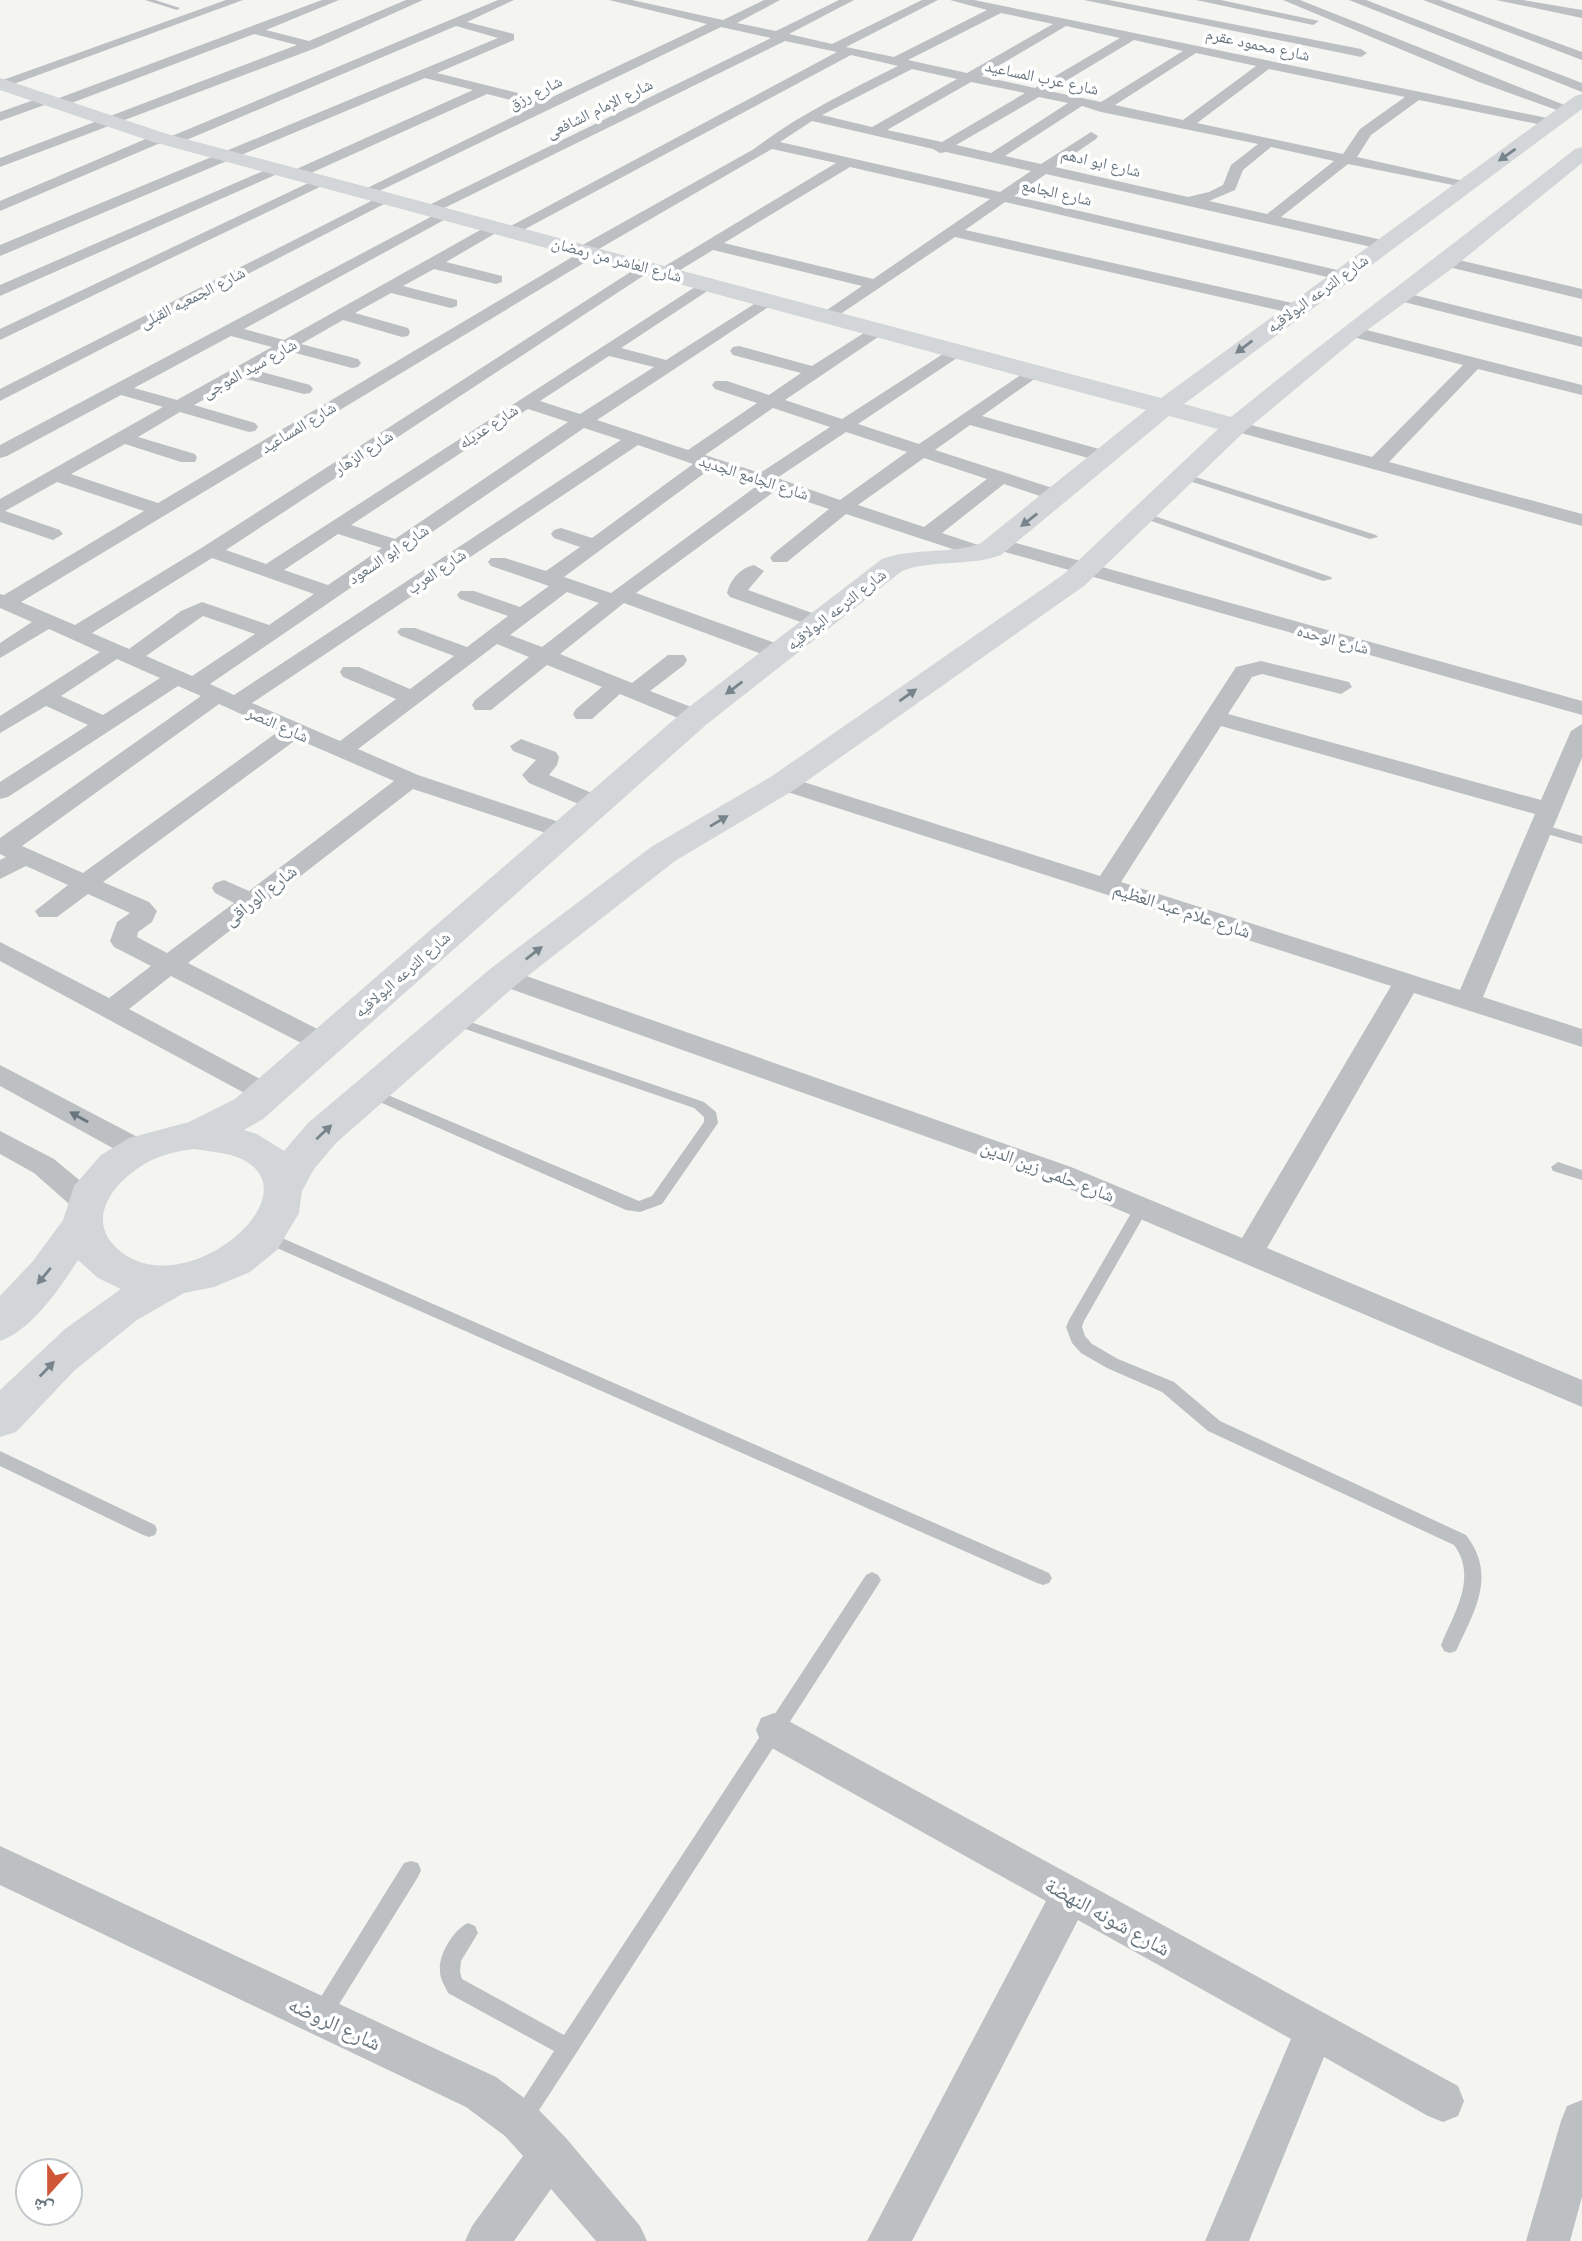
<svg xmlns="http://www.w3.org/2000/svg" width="1582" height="2241" viewBox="0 0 1582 2241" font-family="Mulish,'Noto Naskh Arabic',sans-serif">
<rect width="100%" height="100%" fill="#f4f4f1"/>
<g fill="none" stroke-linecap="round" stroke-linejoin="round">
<path fill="#bcc0c3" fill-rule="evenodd" d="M145,0H155L180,8L177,10Z
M1183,473L1376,535L1378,537L1370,539L1180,478L1178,476Z
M1143,512L1331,577L1332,579L1323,581L1140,517V513Z
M1541,824L1582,836V844L1537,831V825Z
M453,1016L704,1102L716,1112L718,1123L662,1204L640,1212L626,1210L366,1096L364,1093L366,1090H376L639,1201L652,1196L704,1122V1117L694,1108L448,1023L446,1020Z
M1558,1162L1582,1170V1180L1553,1171L1551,1167Z
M1142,1202L1147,1203L1149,1207L1084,1321L1082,1327L1085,1336L1092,1344L1118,1359L1174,1382L1220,1421L1466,1535C1497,1575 1475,1610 1456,1651L1450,1653L1444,1651L1441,1645C1454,1613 1478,1577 1454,1545L1208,1431L1162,1392L1107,1368L1081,1353L1072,1343L1066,1327L1069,1320L1137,1203Z
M266,1231L1049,1573L1052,1578L1049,1583L1043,1585L1037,1583L261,1241L259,1237L261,1233Z
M0,1451L155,1525L157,1530L155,1535L149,1537L143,1535L0,1466Z
M872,1572L878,1575L881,1580L878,1585L575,2055L528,2127L521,2131L514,2127L510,2120L514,2113L554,2051L448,1993C445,1986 440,1979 440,1971C438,1955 454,1929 468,1923L475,1926L478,1933L461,1961L460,1972L462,1979L564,2035L866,1575Z
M411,1861L418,1863L421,1870L418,1877L328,2022L321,2025L314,2022L311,2015L314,2008L404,1863Z"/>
<path fill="#bcc0c3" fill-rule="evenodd" d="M226,0H243L0,89V81Z
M322,0H339L266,30L309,41L406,0H423L316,48L0,167V158L297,45L254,34L61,107H51V101Z
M498,0H514L467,22L514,34V40L437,73L546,100L707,24L609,0H632L723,20L764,0H780L737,23L776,31L839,0H854L789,34L832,44L922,0H938L846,47L894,57L987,10L950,0H974L1552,119L1559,123L1552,127L1419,100L1371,135L1357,157L1468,182V188L1348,164L1281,217L1391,242V248L1385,250L1046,174L1014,196L1346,272V278L1340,280L1005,202L965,230L1301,305V313L1295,314L955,237L830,321L822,316L824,312L862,286L713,250L672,275H660V269L836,163L772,149L597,250V255L21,602L75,625L203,547L646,262L652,264V270L226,550L266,564L709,278L715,280V286L621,348L666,360L765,297H777L779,300L597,420L688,450L757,403L715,389L712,385L715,381H727L769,395L801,373L733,355L730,351L733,347L739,346L812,366L878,324L884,325L886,329L884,333L785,400L842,419L957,345L966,350L963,354L858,424L919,444L1034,366L1040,367L1043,371L1040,375L982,416L1113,453L1115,457L1106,463L970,425L935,450L1065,492L1068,496L1058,502L1004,484L942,533L990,549L993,553L990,557L983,559L846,514L787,562H773L770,558L773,554L829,509L775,491L636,593L789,648L792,653L789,658H773L624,603L560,654L632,683L668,655H684L687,660L684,665L650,691L704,712L707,717L704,722H688L620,694L592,719H576L573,714L576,709L602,687L547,665L491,710H475L472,705L475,700L529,657L497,644L358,749L418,775L571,826L575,831L571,836H555L413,789L188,963L333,1037L336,1043L333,1049L323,1052L313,1049L171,976L129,1009L275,1087L279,1094L275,1101L265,1104L0,961V942L109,998L151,966L114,947L110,941L117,922L130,913L88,894L57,917H39L35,911L68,885L26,866L0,879V860L6,857L0,854V838L201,696L178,686L8,797L0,799V782L88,725L46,706L0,733V716L100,652L49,629L0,658V643L32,622L0,608V594L4,595L144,511L57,482L5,511L60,530L63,534L53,540L0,522V499L163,407L121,395L7,456L0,458V445L442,211H452L455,214L244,329L284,340L491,224H501V230L446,262L502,276V282L496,284L434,269L403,286L457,300V306L451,308L391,293L355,313L408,328L410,332L408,336L402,337L343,320L301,344L358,359L361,363L358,367L352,368L288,351L255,370L310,385L313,389L310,393L304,394L242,378L194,405L255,423L258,427L255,431L249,432L180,412L138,437L195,454L197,458L195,462H181L125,444L71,474L158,503L579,253V247L754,149C795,117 848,91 898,66L851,55L512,236L507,234V228L837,52L785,41L430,215L425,213V207L771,38L721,27L371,195L366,196L359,192L535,106L487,94L302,177H292V171L473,90L425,78L0,256V245L498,38L456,26L177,144L165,141L0,211V201L155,135L167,138ZM1001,13L1053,24L967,73L908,60ZM1066,26L1120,38L1035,88L981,76ZM1134,40L1183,51L1101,102L1049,91ZM1196,53L1256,66L1183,120L1115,105ZM912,69L957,79L872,127L822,115ZM1269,69L1405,97L1360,129L1343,154L1197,123ZM971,82L1025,93L942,142L887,130ZM1039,97L1068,103L991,153L956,145ZM1082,106L1101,112L1258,144L1231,165L1223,185L1209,192L1188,197L1055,167L1096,139L1098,136L1091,132L1041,164L1005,156ZM812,121L933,149L940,153L946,152L1031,171L1000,192L780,142ZM1271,147L1334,161L1267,214L1209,201L1235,190L1243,170ZM850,167L990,199L873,279L724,243ZM231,336L272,347L177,400L134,388ZM609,356L654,367L580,414L540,401ZM773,408L830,427L760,473L705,455ZM528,409L568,422L395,539L351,525ZM584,428L621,440L234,695L210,684ZM846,432L907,452L840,500L777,478ZM638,445L693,464L592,538L561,528L554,530L551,534L554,538L580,547L546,571L505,558H491L488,562L491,566L549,586L520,607L474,591H460L457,595L460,599L508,616L467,647L415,628H401L397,632L401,636L454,656L410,689L359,667H343L340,672L343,677L396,699L340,741L252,703ZM924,458L987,479L924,527L858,505ZM710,469L758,485L611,593L564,577ZM338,534L382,548L328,585L284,570ZM212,558L314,594L269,625L202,602L181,611L129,649L92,633ZM567,592L599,603L542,647L510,635ZM203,616L255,634L192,676L146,656ZM117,659L160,678L103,715L61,696ZM219,704L279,731L83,873L22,846ZM297,739L394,781L249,891L224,880L215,883L212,888L215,893L234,903L167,953L137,937L138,932L152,922L157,911L149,902L103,882Z
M1084,0H1109L1361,49L1367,53L1361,57Z
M1196,0H1221L1319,21L1313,25Z
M1283,0H1300L1577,110L1565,113L1479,82Z
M1349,0H1366L1582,83V92Z
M1423,0H1440L1582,52V60Z
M1496,0H1523L1582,10V18Z
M45,96L52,100L50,103L0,121V112Z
M277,165L284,169L282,172L0,296V285Z
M321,177L326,178V184L0,340V329Z
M385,194L392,198L390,201L0,401V389Z
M1446,257L1582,289V299L1440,265L1438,262Z
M1398,291L1582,337V347L1392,299V293Z
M1351,326L1582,385V395L1478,369L1389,462L1582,514V526L1230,430L1227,426L1230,422L1236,421L1372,457L1463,365L1345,335L1343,331Z
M998,538L1582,701V715L991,548L988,544Z
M754,565L764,571L748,590L826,618L829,622L826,626H812L730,597L727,593C730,580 740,568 754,565Z
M1261,661L1349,682L1352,687L1341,694L1262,674L1252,677L1228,714L1541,800L1571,731L1582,724V758L1483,997L1582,1029V1047L1414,993L1267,1248L1582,1380V1407L1051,1181L494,983L490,977L494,971L503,968L512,971L1071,1167L1242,1238L1391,986L775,788L771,783L775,778H791L1100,876L1236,667ZM1221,726L1535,814L1460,990L1121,882Z
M521,739L556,752L559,757L557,765L549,775L604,798L608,803L604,808H588L529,783L522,775L536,760L513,751L510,746Z
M0,1065L149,1143L153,1150L149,1157L139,1160L129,1157L0,1086Z
M0,1131L54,1159L96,1194L101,1202L96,1210L86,1213L76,1210L34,1173L0,1154Z
M774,1713L1458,2086L1464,2101L1458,2116L1443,2122L1428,2116L1324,2057L1249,2241H1205L1291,2039L1078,1920L912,2241H867L1046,1901L761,1742L756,1730L761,1718Z
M0,1846L496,2077L535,2106L566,2138L640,2226L647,2241H596L551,2189L514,2241H465L472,2226L523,2156L505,2136L466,2107L0,1885Z
M1582,2100V2197L1570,2241H1526L1561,2121L1567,2106Z"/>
<path fill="#d2d6d9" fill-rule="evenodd" d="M0,78L167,134L1161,398L1575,96L1582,94V109L1184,404L1231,417C1344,325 1461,239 1575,149L1582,147V163L1454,267L1359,336L1245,431L1084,586L794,790L675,861L516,985L336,1143L314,1169L302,1191L299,1213L277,1250L250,1272L214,1287L184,1293L137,1320L75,1370L16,1432L0,1437V1390L65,1329L121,1289L98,1278L78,1260C60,1288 32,1330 0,1341V1296L33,1261L63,1220L74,1186L101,1155L129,1138L189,1122L235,1099L685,710L882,559C915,547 950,555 981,543L1146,410L153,142L0,90ZM1169,416L1218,429L1064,574L772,776L651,847L490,969L308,1123L284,1151L257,1134L244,1130L263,1119L707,724L902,571C934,559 968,567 1001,555ZM194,1149C206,1151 219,1152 231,1155C324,1184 197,1299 127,1256C80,1226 110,1183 148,1162C163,1154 178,1151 194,1149Z"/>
</g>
<defs><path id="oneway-solid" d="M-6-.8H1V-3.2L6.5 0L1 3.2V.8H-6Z" transform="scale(1.75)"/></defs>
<g fill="#77848c">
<use href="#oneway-solid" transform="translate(1507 155) rotate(145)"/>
<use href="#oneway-solid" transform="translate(1244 347) rotate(143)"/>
<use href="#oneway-solid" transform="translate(1029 520) rotate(142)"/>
<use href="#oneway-solid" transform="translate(734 688) rotate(143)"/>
<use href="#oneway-solid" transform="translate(908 695) rotate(-35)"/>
<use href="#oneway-solid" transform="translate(719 821) rotate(-31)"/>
<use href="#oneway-solid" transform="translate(534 953) rotate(-38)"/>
<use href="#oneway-solid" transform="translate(324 1132) rotate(-43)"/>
<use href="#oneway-solid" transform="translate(44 1276) rotate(130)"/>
<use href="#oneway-solid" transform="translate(47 1369) rotate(-46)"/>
</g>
<use fill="#67757f" href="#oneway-solid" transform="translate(79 1117) rotate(-151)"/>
<g text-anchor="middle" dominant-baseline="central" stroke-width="7" stroke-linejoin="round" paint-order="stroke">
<g font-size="16" fill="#67757f" stroke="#fff">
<text transform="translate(1258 44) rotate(12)">شارع محمود عقرم</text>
<text transform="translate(1042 77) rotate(12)">شارع عرب المساعيد</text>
<text transform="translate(535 92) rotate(-26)">شارع رزق</text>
<text transform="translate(599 108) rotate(-26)">شارع الإمام الشافعى</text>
<text transform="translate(1101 162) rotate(13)">شارع ابو ادهم</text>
<text transform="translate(1057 192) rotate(13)">شارع الجامع</text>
<text transform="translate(617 259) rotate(15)">شارع العاشر من رمضان</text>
<text transform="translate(1317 293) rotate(-36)">شارع الترعه البولاقيه</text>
<text transform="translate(192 297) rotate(-27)">شارع الجمعيه القبلى</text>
<text transform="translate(249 368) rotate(-29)">شارع سيد الموجى</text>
<text transform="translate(488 426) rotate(-33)">شارع عديله</text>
<text transform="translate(298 427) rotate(-31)">شارع المساعيد</text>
<text transform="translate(363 452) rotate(-33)">شارع الزهار</text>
<text transform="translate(754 477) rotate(18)">شارع الجامع الجديد</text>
<text transform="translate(388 554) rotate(-34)">شارع ابو السعود</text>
<text transform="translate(436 571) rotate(-34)">شارع العرب</text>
<text transform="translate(836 609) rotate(-38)">شارع الترعه البولاقيه</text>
<text transform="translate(1333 639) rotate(15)">شارع الوحده</text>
<text transform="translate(278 724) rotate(24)">شارع النصر</text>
<text transform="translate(402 974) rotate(-41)">شارع الترعه البولاقيه</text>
</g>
<g font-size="18" fill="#67757f" stroke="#fff">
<text transform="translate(260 895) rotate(-38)">شارع الوراقى</text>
<text transform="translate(1182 910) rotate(18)">شارع علام عبد العظيم</text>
<text transform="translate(1048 1171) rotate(21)">شارع حلمى زين الدين</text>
</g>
<g font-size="21" fill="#67757f" stroke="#fff">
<text transform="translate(1108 1916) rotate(29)">شارع شونه النهضة</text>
<text transform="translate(335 2023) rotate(25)">شارع الروضه</text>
</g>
</g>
<g transform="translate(49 2192) rotate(201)"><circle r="33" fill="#ffffff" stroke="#c2c8cc" stroke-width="2"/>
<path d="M0-5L12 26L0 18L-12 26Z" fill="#cf5737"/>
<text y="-10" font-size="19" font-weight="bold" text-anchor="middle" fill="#67757f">ش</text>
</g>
</svg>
